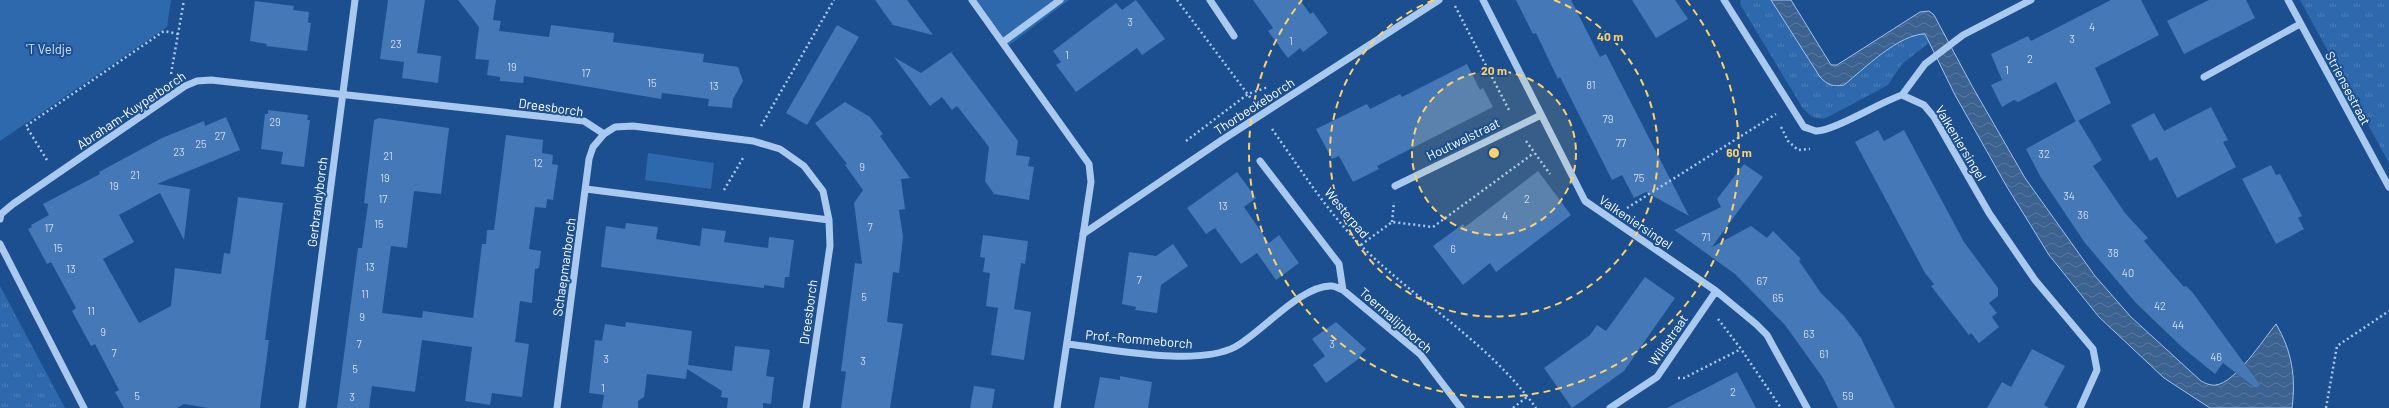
<svg xmlns="http://www.w3.org/2000/svg" width="2389" height="408" viewBox="0 0 2389 408" font-family="Barlow,sans-serif">
<defs>
<pattern id="grass-tufts" width="24" height="20" patternUnits="userSpaceOnUse"><rect width="24" height="20" fill="#2e69ad"/><path d="M3 7l-1-3M5 7V3M7 7l1-3M15 17l-1-3M17 17v-4M19 17l1-3" fill="none" stroke="#4d80b9"/></pattern>
<pattern id="water-waves" width="16" height="10" patternUnits="userSpaceOnUse"><rect width="16" height="10" fill="#3c6290"/><path d="M0 5q4-4 8 0t8 0" fill="none" stroke="#597aa1"/></pattern>
</defs>
<rect width="100%" height="100%" fill="#1b4f8f"/>
<path fill="url(#grass-tufts)" d="M1741,0H1771L1820,77L1834,87L1844,85C1865,68 1899,34 1925,34L1930,42L1902,64L1888,85L1826,118C1814,120 1810,116 1802,107L1740,4Z
M2300,0H2389V163Z
M0,286L65,408H0Z"/>
<path fill="#2e69ad" d="M0,0H171L167,27L0,141Z
M971,0H1069L1004,49Z
M648,153L714,163L711,189L645,180Z"/>
<path fill="url(#water-waves)" stroke="#9cc4f0" d="M1771,0H1791L1831,65H1837L1920,12L1929,11L1934,15L1972,86L2025,178L2095,276L2131,317L2201,381C2205,383 2211,386 2216,385C2236,382 2263,340 2276,324C2292,351 2296,377 2292,408H2210L2164,378L2099,317L2049,255L2007,187L1955,95L1925,34C1899,34 1865,68 1844,85C1832,87 1828,85 1820,77Z"/>
<path fill="#4478b7" d="M388,0H425L417,53L441,56L438,83L402,78L404,62L380,59Z
M458,0H496L493,20L501,21L499,31L549,37L551,25L614,33L613,42L704,54L703,62L738,67L743,81L733,99L732,108L708,106L709,99L662,93L661,99L524,76L523,83L500,81V77L487,75L489,60L475,59L479,27Z
M875,0H907L933,35L893,25Z
M1136,0L1165,39L1142,55L1137,48L1076,92L1056,65L1061,62L1053,51L1116,3L1122,10Z
M1253,0H1300L1310,14L1313,12L1328,33L1303,52L1300,48L1288,58L1268,31L1273,28Z
M1516,0H1571L1600,57L1606,54L1689,216L1646,192L1634,198L1622,175L1612,180L1560,77L1558,79L1536,33L1533,34Z
M1632,0H1675L1688,19L1656,38Z
M2111,0H2141L2159,35L2095,68L2111,103L2076,122L2056,82L2018,102L2014,100L2002,107L1991,85L2002,80L1991,54L2028,36L2031,41Z
M2209,0H2246L2255,18L2184,54L2167,21Z
M255,1L294,6L293,10L309,12L308,23H311L307,51L266,46L267,44L250,41Z
M837,25L859,37L807,125L786,113Z
M951,52L1018,141L1016,155L1030,157L1028,166L1034,167L1029,200L994,194L985,181L989,147L957,106L952,110L942,97L930,106L894,57L921,73Z
M1467,64L1480,90L1483,88L1493,107L1377,166L1379,169L1353,182L1339,156L1332,159L1316,129L1367,104L1370,109L1400,94L1402,97Z
M845,102L870,117L883,134L880,136L910,178L901,179L905,209L899,210L903,237L899,273L893,272L887,322L903,324L890,408H841L846,372L841,371L855,263L862,264L854,203L863,190L845,165L847,164L815,123Z
M2211,107L2228,140L2223,142L2236,167L2177,198L2157,157L2150,161L2131,125L2154,113L2164,131Z
M268,110L308,115L307,120H310L304,167L281,164L283,152L261,149L265,114H268Z
M226,117L240,150L157,184L190,189L184,240L160,193L119,215L134,242L103,259L139,323L171,306L175,268L221,274L224,253L230,254L238,197L283,203L265,340H269L260,408H208L184,404L177,408H124L115,392L119,390L95,344L91,346L72,311L76,308L51,262L47,264L28,229L32,227L31,225L49,215L43,204L100,174L99,172L162,138L204,121L205,126Z
M379,118L449,128L441,194L414,191L407,248L391,246L382,313L422,318L423,311L473,318L482,244H486L487,230H494L506,135L543,140L542,153L553,155L552,164L558,165L553,200L547,199L546,208L535,207L529,249L541,251L539,268L535,269L532,303L520,301L515,342L529,344L522,397L492,393L490,405L465,401L472,347L422,340L415,392L372,386L369,408H337L358,248H362L368,204L364,203L374,120Z
M2078,120L2102,160L2093,166L2125,213L2148,238L2144,241L2184,287L2186,286L2193,293L2260,385L2256,388L2223,363L2215,374L2183,348L2136,303L2085,243L2040,176L2026,149Z
M1878,130L1884,141L1904,130L1964,242L1998,288V296L1989,303L1997,313L1992,317L1999,327L1979,343L1971,333L1969,335L1931,286L1934,284L1925,273L1855,142Z
M1744,164L1763,177L1712,247L1751,226L1767,238L1773,231L1801,259L1799,261L1821,293L1844,316L1861,338L1895,408H1838L1823,378L1785,325L1735,274L1674,230L1721,207L1717,199Z
M2271,165L2276,175L2280,174L2302,216L2298,218L2304,229L2276,244L2242,179Z
M1538,171L1571,215L1496,272L1490,263L1463,285L1433,246L1463,224L1465,227Z
M1237,172L1256,198L1244,207L1269,243L1279,235L1299,263L1276,280L1257,253L1241,264L1215,228L1206,234L1187,208Z
M626,223L658,227L656,239L700,246L702,228L726,231L724,242L768,248L769,237L794,240L789,277H785L784,288L764,285V288L601,267L606,226L625,229Z
M983,235L1028,241L1025,264L1021,263L1014,309L1031,312L1024,360L991,355L998,308L986,306L990,273L983,272L985,258L980,257Z
M1173,244L1188,266L1161,285L1157,313L1135,310L1136,307L1122,304L1129,252L1156,256Z
M1645,277L1675,298L1624,371L1572,408L1544,368L1590,335L1597,325L1606,331Z
M626,322L692,331L688,365L732,371L735,346L770,350L766,376L774,377L771,404L763,403V408H727L728,398L721,397L722,391L687,369L686,379L647,374L644,397L638,401V408H602L604,395L589,393L595,340L602,341L605,324L625,327Z
M1336,322L1366,349L1360,355L1361,357L1326,383L1313,365L1325,356L1312,339Z
M2032,349L2065,366L2044,405L2049,408H1987L2002,382L2011,387Z
M1737,372L1756,408H1667L1708,387Z
M1120,376L1152,382L1148,408H1094L1100,377L1120,380Z
M974,386L995,389L992,408H970Z"/>
<g fill="none" stroke-linecap="round" stroke-linejoin="round">
<path stroke="#a9c9ee" stroke-width="2.5" stroke-dasharray="2 3" stroke-linecap="butt" d="M1177,0L1252,100
M1455,6L1509,110
M171,74L184,0
M761,126L834,0
M1781,127L1788,141L1798,150L1810,149
M1272,129C1304,174 1333,221 1374,258C1428,308 1492,347 1536,408
M1186,141L1248,94L1268,87
M1526,141L1550,174
M47,160L26,126L164,31L178,34
M724,190L743,158
M1627,208L1776,114
M1392,222L1394,202
M1361,245L1392,222L1433,227L1534,153
M1718,319L1741,349L1781,408
M1678,378H1684L1741,349
M1513,408L1528,396
M2326,408L2337,346L2389,311"/>
<path stroke="#a9c9ee" stroke-width="7" d="M972,0L1089,164L1091,182L1057,408
M1210,0L1234,36
M1483,0L1585,201L1716,291L1756,324L1767,335L1807,408
M1724,0L1804,127C1808,128 1812,130 1816,131C1832,132 1882,101 1902,95L1924,105L1934,117L1989,213L2035,280L2093,349L2097,370L2080,408
M2288,0L2389,187
M1003,42L1060,0
M2204,77L2300,24
M1902,95L1925,64L1963,35L2031,0
M1260,161L1339,264L1343,290
M1395,186L1541,115
M586,189L829,220
M0,219L1,214L13,204L185,86L197,81L211,80L584,121L604,134L615,127L633,126L753,141L780,149L804,166L823,191L829,220L830,246L806,408
M1083,234L1222,140L1439,0
M0,244L84,408
M1067,344C1112,349 1196,367 1235,347C1260,334 1302,284 1332,286C1335,286 1340,289 1343,290L1420,354L1461,408
M302,408L355,0
M557,408L589,159L593,147L604,134
M1610,408L1657,377L1716,291"/>
</g>
<circle cx="1494" cy="153" r="82" fill="#ffd166" fill-opacity=".12"/>
<g fill="none" stroke="#ffd166" stroke-width="2" stroke-dasharray="7 5">
<circle cx="1494" cy="153" r="82"/>
<path d="M1554 0A164 164 0 1 1 1434 0"/>
<path d="M1686 0A245 245 0 1 1 1302 0"/>
</g>
<g text-anchor="middle" dominant-baseline="central" stroke-width="4" stroke-linejoin="round" paint-order="stroke">
<g font-size="11" fill="#d0dded">
<text x="1130" y="21">3</text>
<text x="2092" y="26">4</text>
<text x="2072" y="38">3</text>
<text x="1291" y="40">1</text>
<text x="396" y="43">23</text>
<text x="1067" y="54">1</text>
<text x="2030" y="58">2</text>
<text x="512" y="66">19</text>
<text x="2007" y="69">1</text>
<text x="586" y="72">17</text>
<text x="652" y="82">15</text>
<text x="1591" y="84">81</text>
<text x="714" y="85">13</text>
<text x="1608" y="118">79</text>
<text x="275" y="121">29</text>
<text x="220" y="135">27</text>
<text x="1621" y="142">77</text>
<text x="201" y="143">25</text>
<text x="179" y="151">23</text>
<text x="2044" y="153">32</text>
<text x="388" y="155">21</text>
<text x="538" y="162">12</text>
<text x="862" y="166">9</text>
<text x="135" y="174">21</text>
<text x="385" y="177">19</text>
<text x="1639" y="177">75</text>
<text x="114" y="185">19</text>
<text x="2069" y="195">34</text>
<text x="383" y="198">17</text>
<text x="1527" y="198">2</text>
<text x="1223" y="205">13</text>
<text x="2083" y="214">36</text>
<text x="1505" y="215">4</text>
<text x="379" y="223">15</text>
<text x="870" y="226">7</text>
<text x="49" y="227">17</text>
<text x="1706" y="236">71</text>
<text x="58" y="247">15</text>
<text x="1453" y="248">6</text>
<text x="2113" y="252">38</text>
<text x="370" y="266">13</text>
<text x="71" y="268">13</text>
<text x="2128" y="272">40</text>
<text x="1139" y="279">7</text>
<text x="1762" y="280">67</text>
<text x="365" y="293">11</text>
<text x="864" y="296">5</text>
<text x="1778" y="297">65</text>
<text x="2160" y="305">42</text>
<text x="91" y="310">11</text>
<text x="362" y="316">9</text>
<text x="2178" y="324">44</text>
<text x="103" y="331">9</text>
<text x="1809" y="333">63</text>
<text x="359" y="343">7</text>
<text x="1332" y="343">3</text>
<text x="114" y="352">7</text>
<text x="1824" y="353">61</text>
<text x="2216" y="356">46</text>
<text x="606" y="358">3</text>
<text x="863" y="360">3</text>
<text x="355" y="368">5</text>
<text x="603" y="387">1</text>
<text x="1733" y="391">2</text>
<text x="137" y="395">5</text>
<text x="1848" y="395">59</text>
<text x="352" y="396">3</text>
</g>
<g font-size="13" fill="#cfe3fa" stroke="#1b4f8f">
<text x="49" y="49">'T Veldje</text>
</g>
<g font-size="13" fill="#fff" stroke="#1b4f8f">
<text transform="translate(2348 88) rotate(62)">Striensestraat</text>
<text transform="translate(1254 106) rotate(-33)">Thorbeckeborch</text>
<text transform="translate(551 107) rotate(8)">Dreesborch</text>
<text transform="translate(131 110) rotate(-34)">Abraham-Kuyperborch</text>
<text transform="translate(1463 139) rotate(-26)">Houtwalstraat</text>
<text transform="translate(1961 143) rotate(59)">Valkeniersingel</text>
<text transform="translate(317 202) rotate(-83)">Gerbrandyborch</text>
<text transform="translate(1347 213) rotate(50)">Westerpad</text>
<text transform="translate(1636 222) rotate(34)">Valkeniersingel</text>
<text transform="translate(564 267) rotate(-82)">Schaepmanborch</text>
<text transform="translate(808 312) rotate(-82)">Dreesborch</text>
<text transform="translate(1396 320) rotate(41)">Toermalijnborch</text>
<text transform="translate(1139 339) rotate(5)">Prof.-Rommeborch</text>
<text transform="translate(1668 340) rotate(-56)">Wildstraat</text>
</g>
</g>
<circle cx="1494" cy="153" r="6" fill="#ffd166" stroke="#1b4f8f" stroke-width="2"/>
<g font-size="12" text-anchor="middle" font-weight="bold" fill="#ffd166" stroke="#1b4f8f" stroke-width="4" stroke-linejoin="round" paint-order="stroke">
<text x="1610" y="41">40 m</text>
<text x="1494" y="75">20 m</text>
<text x="1739" y="157">60 m</text>
</g>
</svg>
